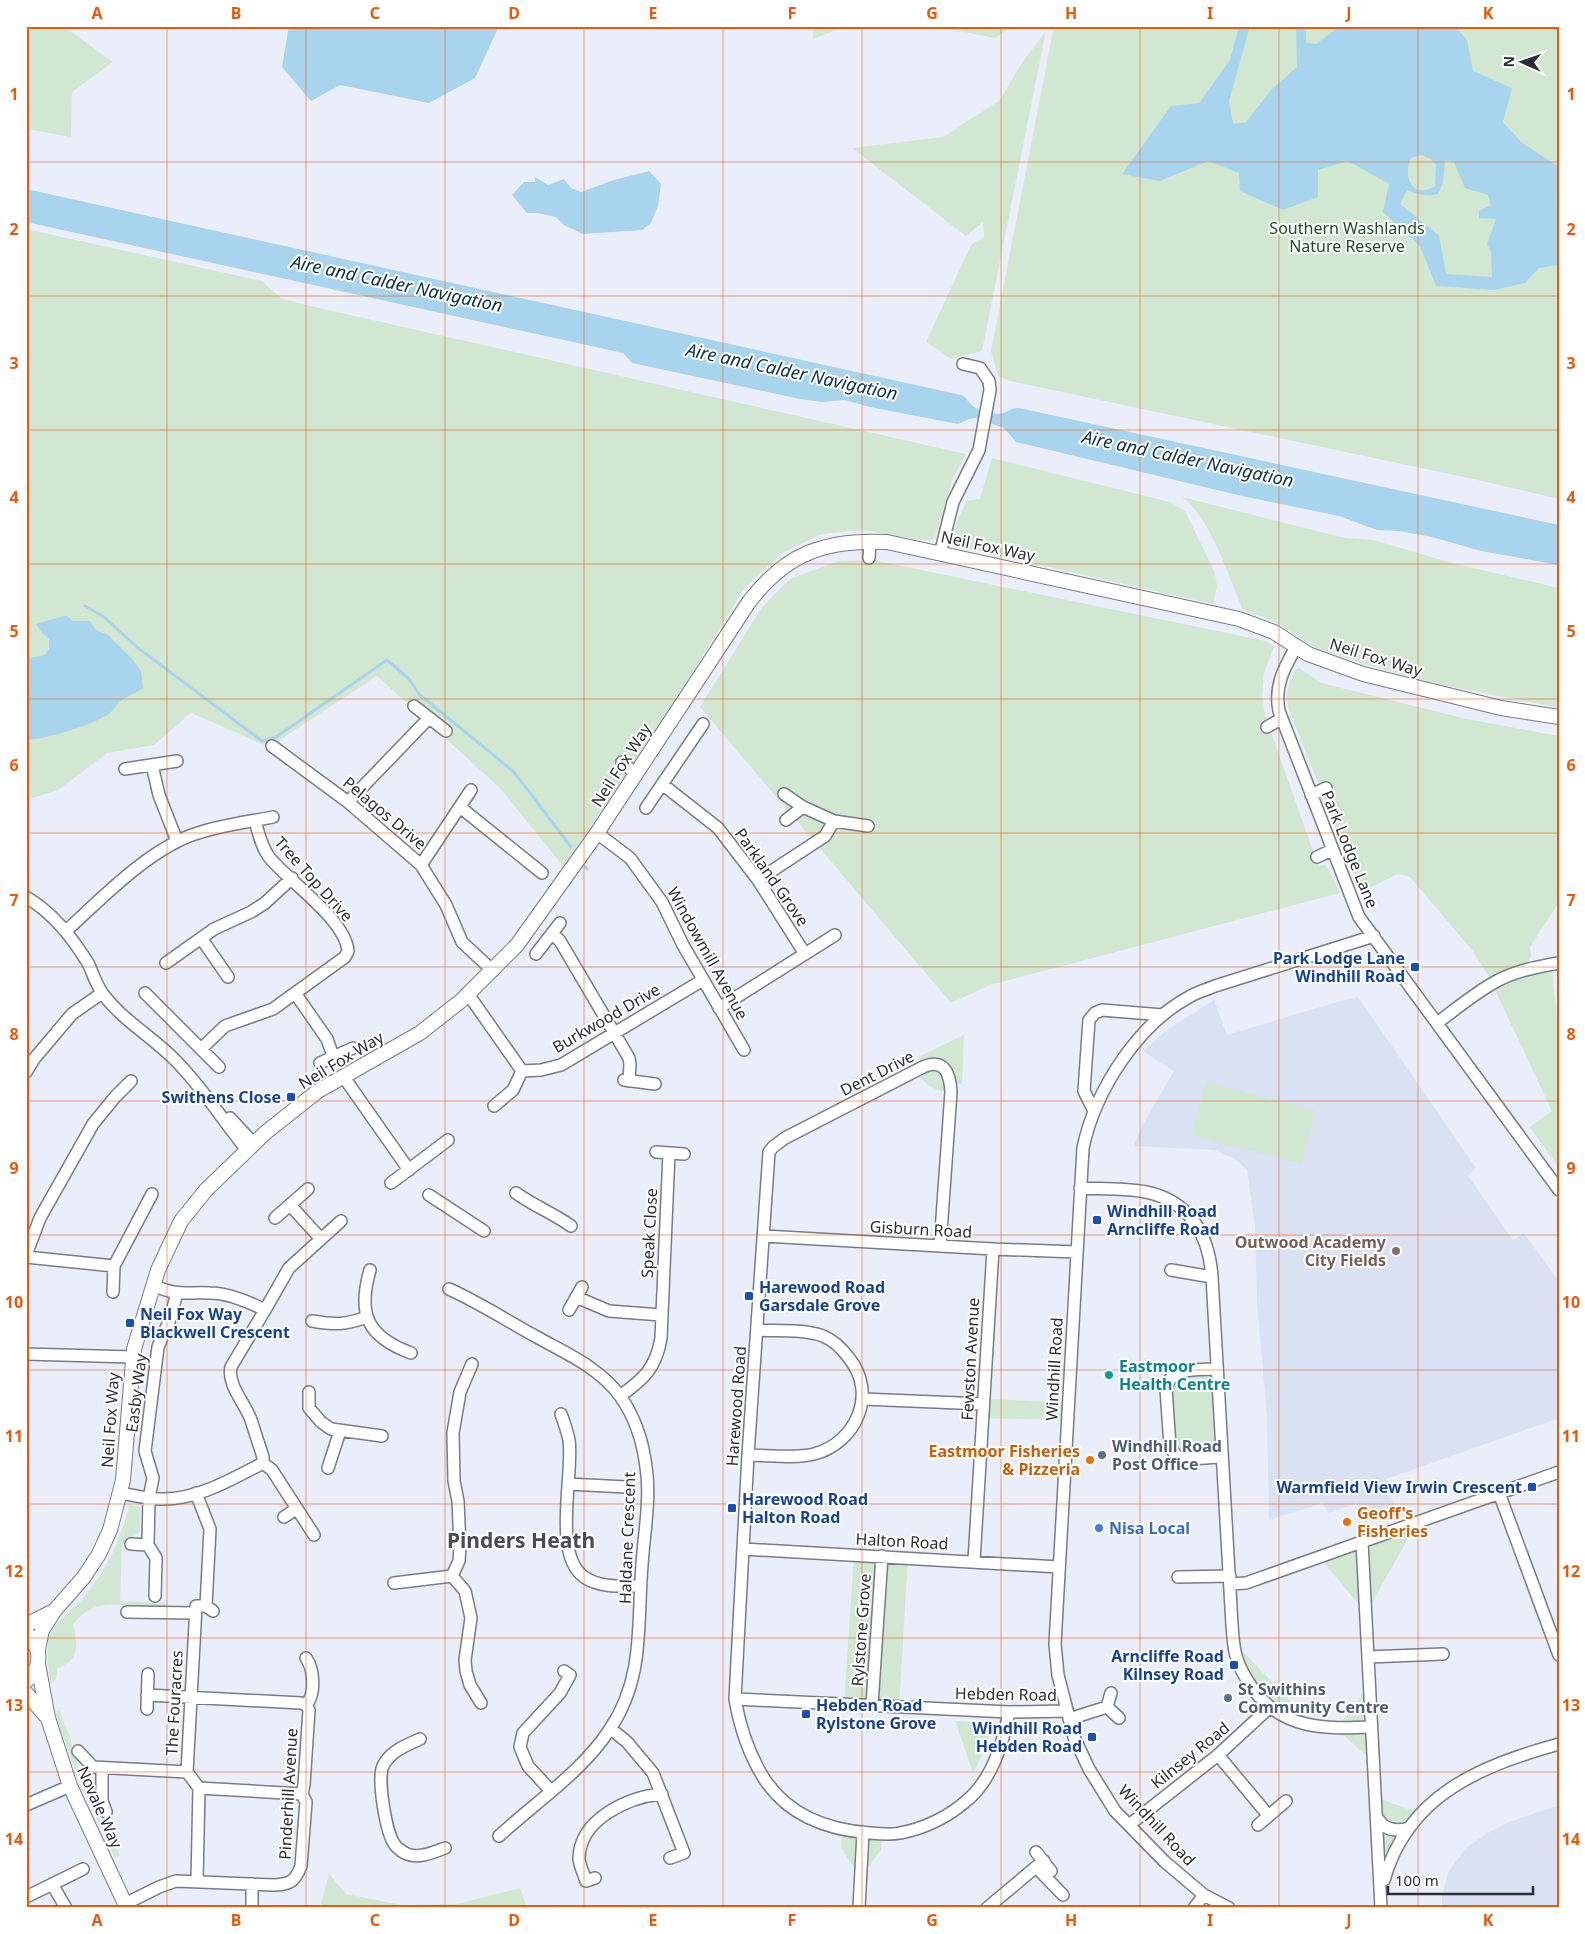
<svg xmlns="http://www.w3.org/2000/svg" width="1585" height="1934" viewBox="0 0 1585 1934" font-family="'Noto Sans',sans-serif">
<rect width="100%" height="100%" fill="#eaeefa"/>
<path fill="#d9e1f3" d="M1358,997L1476,1168L1468,1176L1513,1240L1524,1233L1559,1282V1418L1386,1479L1395,1509L1364,1520L1357,1503L1328,1513L1323,1503L1269,1520L1267,1418L1257,1301L1255,1227L1247,1170L1235,1159L1214,1150L1134,1146L1142,1126L1174,1071L1143,1051L1168,1029L1214,1000L1227,1035L1333,1003Z
M1559,1805V1908H1442V1895L1449,1871L1465,1849L1484,1835L1509,1822Z"/>
<path fill="#d1e7d2" d="M26,26H63L113,62L72,92L71,137L26,129Z
M814,26H846L813,39Z
M933,26H1014L995,38Z
M1054,26H1559V499L1473,479L1010,381L998,376L991,351Z
M1046,31L982,351L951,359L926,342L971,245L984,237L983,222L966,236L852,148L943,137L1000,100L1021,64Z
M26,229L262,281L281,298L306,305L966,454L952,480L935,537L931,541L861,530L822,534L784,552L746,586L651,739L563,866L499,787L377,676L269,747L191,713L154,745L107,753L58,790L26,800V534L29,521L26,510Z
M992,458L1170,502L1185,511L1215,573L1217,587L1213,604L961,547C946,534 960,516 967,501L980,499Z
M1182,497L1345,538L1373,540L1452,563L1559,588V708L1438,684L1364,664L1316,648L1274,621L1243,610C1229,577 1210,517 1182,497Z
M873,560L1266,641L1274,647L1264,673L1262,695L1265,715L1317,862L1320,866L1325,865L1328,868L1340,893L990,985L951,1003L700,707L762,607L790,579L839,561Z
M1299,668L1321,683L1467,719L1559,736V902L1530,947L1531,956L1528,963L1489,977L1472,950L1410,877L1398,874L1361,892L1288,707C1285,693 1289,682 1295,670Z
M1552,969L1559,1039V1168L1530,1127L1552,1111L1494,988C1513,978 1531,972 1552,969Z
M964,1035L962,1084H951V1092C934,1091 924,1085 916,1071L923,1067L918,1057Z
M1206,1082L1315,1111L1302,1164L1192,1135Z
M1217,1369L1222,1457L1177,1456L1166,1389L1173,1375Z
M986,1399L1064,1402L1063,1420L985,1418Z
M129,1505L140,1507V1531L132,1538L126,1537V1544H122L120,1601L165,1603V1606H148L145,1608C115,1605 95,1598 73,1624C77,1646 82,1657 57,1669L56,1679L50,1684C49,1669 45,1648 50,1634C53,1624 76,1607 84,1597C108,1568 120,1541 129,1505Z
M1417,1523L1366,1613L1319,1557Z
M854,1555L908,1558L899,1707L844,1704Z
M1234,1642L1314,1726L1258,1696Z
M1369,1686L1374,1762L1336,1729Z
M60,1711C63,1725 73,1736 72,1750L70,1752L79,1761L77,1766L94,1783V1804L101,1822L105,1821L113,1842L120,1855L115,1858C92,1810 71,1763 55,1712Z
M955,1721L989,1723L993,1728L981,1757L973,1773Z
M1377,1798L1420,1813L1381,1891Z
M842,1830L883,1834L881,1850L860,1878L841,1847Z
M329,1874L346,1894L402,1905L457,1904L520,1888L527,1908H320Z"/>
<path fill="#a8d4ed" fill-rule="evenodd" d="M289,26H499L475,78L429,103L340,85L311,101L282,67Z
M1239,26H1250L1229,101L1233,124L1246,122L1272,89L1297,67L1296,26H1306V43L1316,44L1340,26H1455L1467,40L1473,71L1512,88L1503,122L1521,142L1559,167V265L1539,268L1525,283L1494,290L1436,286L1420,246L1383,212L1389,184L1348,161L1318,170V197L1283,210L1240,191L1239,173L1208,161L1160,181L1122,174L1171,106L1199,103L1230,60ZM1421,155L1431,159L1436,165L1435,186C1413,200 1402,177 1411,158ZM1445,160L1454,162L1465,188L1488,195L1491,205L1479,211V218L1496,219L1487,244L1491,252L1492,277L1446,274L1439,235L1400,204L1407,190C1418,194 1426,197 1438,194L1443,183Z
M649,171L661,184L658,206L651,223L642,230L583,234L564,225L556,217L537,213H527L512,195L524,182H535V177L548,185L564,179L571,188L581,192L614,180Z
M26,189L961,395C968,398 970,406 976,408C983,412 996,415 1003,413C1009,411 1012,408 1019,408L1559,525V565L1481,551L1432,537L1399,531L1377,530L1339,516L1242,496L1016,442L1004,428L976,418L969,419L958,424L870,407L845,400L822,402L800,399L632,363L623,353L26,222Z
M64,616H67L73,621H90L96,630L108,635L132,659L141,671L143,688C137,693 129,695 122,700C117,703 114,710 109,714C92,725 47,739 26,740V659L44,655L49,649V639L42,633L36,624Z"/>
<g fill="none" stroke-linecap="round" stroke-linejoin="round">
<path stroke="#a8d4ed" stroke-width="3" d="M85,606L104,617L138,648L262,741L276,737L387,660L409,679L419,694L514,772L571,847
M585,866L587,869"/>
<defs>
<path id="minor" d="M940,554L953,502L979,450L990,390L989,381L980,368L963,364
M869,558L870,541
M1296,647C1284,668 1274,686 1279,711L1359,917L1559,1190
M414,706L446,731
M1267,727L1281,719
M272,746L348,802L421,865L446,905L462,942L493,971
M622,762L636,774
M152,765L159,795L177,841
M125,769L177,761
M662,784L718,828L758,880L805,954
M784,794L803,807L834,821L868,826
M1311,795L1326,788
M348,802L429,718
M460,807L542,873
M646,808L703,724
M786,820L803,807
M597,833L630,858L662,902L683,945L744,1050
M1317,857L1332,850
M421,865L471,790
M758,880L825,836L834,821
M26,897C53,913 71,936 88,963C93,973 96,985 103,994C123,1021 153,1037 176,1061C203,1088 223,1121 247,1150
M66,931C102,898 151,847 198,833C222,825 248,822 273,817
M552,933L560,941L629,1058L630,1064L629,1081
M201,938L228,977
M536,954L560,923
M166,963L214,929L251,912L265,903L292,878
M145,993L219,1067
M295,993L327,1039L333,1056
M468,994L522,1071L513,1090L494,1106
M719,1008L835,935
M1437,1023C1456,1009 1475,993 1495,982C1515,971 1536,967 1559,963
M201,1049L225,1026L273,1009L345,957L348,951C345,919 289,882 269,857C261,846 259,834 255,821
M320,1063L353,1048
M522,1071L541,1070L561,1065L703,980
M26,1072L34,1059L72,1014L102,993
M343,1076L409,1170
M624,1080L655,1084
M1094,1111L1084,1091L1089,1020L1095,1013L1102,1010L1163,1015
M230,1118L254,1144
M656,1152L684,1154
M391,1183L448,1140
M1080,1188C1102,1189 1125,1188 1146,1192C1190,1201 1209,1235 1212,1277L1232,1625C1233,1636 1233,1648 1237,1659C1240,1670 1247,1680 1253,1689C1283,1730 1326,1729 1371,1727
M516,1193C534,1206 553,1213 571,1226
M429,1195L484,1231
M290,1205L321,1239
M275,1218L308,1189
M764,1236L993,1249L1077,1252
M940,1246L951,1092C950,1073 944,1058 923,1067L785,1138L773,1147L769,1152L748,1455L735,1699C740,1728 749,1755 765,1780C789,1816 829,1830 870,1833C880,1834 891,1835 900,1833C923,1829 948,1817 965,1802C992,1781 1003,1744 1009,1712
M26,1255L40,1218L93,1124L115,1097L131,1081
M26,1257L114,1266
M370,1270C357,1315 368,1337 411,1353
M1171,1270L1212,1277
M449,1289C478,1302 506,1320 535,1336C565,1353 599,1367 620,1396C635,1417 643,1442 646,1467C651,1498 644,1533 642,1565C637,1623 645,1677 610,1729C582,1772 537,1801 499,1836
M113,1292L114,1266L152,1194
M576,1297L609,1311L661,1315
M265,1310L289,1268L341,1221
M569,1310L582,1287
M312,1321C335,1325 345,1325 367,1317
M26,1354L132,1357
M1217,1369C1198,1370 1170,1366 1166,1389L1170,1446C1172,1449 1174,1454 1177,1456C1186,1461 1212,1457 1222,1457
M309,1392V1408L321,1422L331,1429L382,1436
M620,1396C644,1379 656,1368 661,1338L669,1153
M863,1399L983,1404
M561,1414C564,1422 567,1431 569,1440C574,1474 552,1554 584,1577C600,1588 622,1586 640,1586
M748,1455C769,1455 794,1459 814,1454C856,1443 878,1394 849,1358C843,1350 833,1340 823,1336C803,1329 779,1331 758,1330
M263,1463L272,1470L314,1535
M328,1468L340,1431
M568,1484L626,1487
M120,1493C133,1495 146,1499 159,1499C195,1501 232,1479 263,1463V1457C259,1445 255,1432 251,1420C245,1403 227,1385 231,1367L265,1310C249,1302 228,1293 210,1293C186,1292 176,1296 153,1285
M196,1493L210,1529L206,1606
M1499,1493L1559,1655
M284,1517L296,1509
M1362,1542L1381,1908
M131,1544L148,1545
M743,1549L1059,1567
M974,1561L993,1249
M452,1576L465,1591L471,1618L465,1660L466,1671L470,1685L481,1703
M1178,1577L1230,1576
M394,1583L452,1576L459,1561L460,1546L458,1501L454,1481L453,1433L460,1392L472,1364
M1230,1584L1246,1583L1559,1472
M155,1596L156,1558L148,1545L149,1498L153,1478L145,1451L158,1347L170,1319L177,1293
M127,1612L195,1613
M1368,1657L1443,1654
M1111,1693L1107,1707L1119,1718
M147,1695L301,1703L306,1705
M735,1699L1009,1712L1067,1711
M306,1705C316,1694 314,1669 306,1658
M872,1705L882,1556
M147,1709L148,1674
M1069,1719L1107,1707
M611,1729L627,1742L653,1773L684,1853L670,1858
M420,1739C407,1745 390,1751 383,1766C377,1779 386,1834 395,1845C397,1848 404,1853 407,1854C419,1859 434,1852 445,1848
M78,1751L93,1767L187,1772
M1218,1755L1268,1815
M102,1768V1801L106,1812
M199,1788L302,1794
M551,1791L528,1766L520,1747L523,1733L560,1693L570,1675L564,1671
M26,1805L70,1786
M1378,1819C1385,1830 1396,1832 1409,1828
M1129,1825L1218,1755L1270,1707
M1258,1825L1286,1801
M1036,1852L1051,1871
M1044,1861L1036,1867L1063,1895
M595,1878L586,1881C584,1874 579,1865 579,1858C580,1819 628,1797 662,1794
M1384,1880C1408,1795 1480,1766 1559,1744
M197,1881L199,1788L187,1772L196,1606H206L213,1611
M52,1884L66,1908
M252,1884V1908
M26,1897L83,1869
M125,1904L159,1887L176,1881L275,1885C291,1884 295,1881 301,1866L306,1802L302,1794L304,1785L309,1710L306,1705
M859,1908L863,1832
M987,1908L1036,1867
M1194,1908L1204,1895
M1229,1908L1204,1895L1165,1862L1115,1811L1089,1769L1074,1737L1058,1675L1055,1644L1083,1148C1095,1091 1137,1025 1189,997C1197,992 1206,990 1215,986L1374,936"/>
<path id="major" d="M26,1625L52,1612
M26,1633C42,1646 43,1668 26,1681
M38,1649L42,1630L55,1610L84,1577L99,1554L110,1530L123,1480L134,1349L158,1270L181,1221L206,1190L265,1133L318,1091L420,1033L462,1000L517,945L597,833L749,602C786,553 826,539 887,542L1239,619L1274,632L1308,654L1363,674L1501,708L1559,717
M38,1664L48,1718L70,1786L127,1908
M26,1693L46,1716"/>
</defs>
<use href="#minor" stroke="#787c86" stroke-width="14"/>
<use href="#major" stroke="#787c86" stroke-width="16"/>
<use href="#minor" stroke="#fff" stroke-width="11"/>
<use href="#major" stroke="#fff" stroke-width="14"/>
</g>
<path fill="none" stroke="#e8590c" stroke-width="1" stroke-opacity="0.55" d="M167,26V1908M306,26V1908M445,26V1908M584,26V1908M723,26V1908M862,26V1908M1001,26V1908M1140,26V1908M1279,26V1908M1418,26V1908M26,162H1559M26,296H1559M26,430H1559M26,564H1559M26,699H1559M26,833H1559M26,967H1559M26,1101H1559M26,1235H1559M26,1370H1559M26,1504H1559M26,1638H1559M26,1772H1559"/>
<g fill="#1a4fb4" stroke="#fff" stroke-width="2">
<rect x="1410" y="962" width="10" height="10" rx="2.5"/>
<rect x="286" y="1092" width="10" height="10" rx="2.5"/>
<rect x="1092" y="1215" width="10" height="10" rx="2.5"/>
<rect x="744" y="1291" width="10" height="10" rx="2.5"/>
<rect x="125" y="1318" width="10" height="10" rx="2.5"/>
<rect x="1527" y="1482" width="10" height="10" rx="2.5"/>
<rect x="727" y="1503" width="10" height="10" rx="2.5"/>
<rect x="1229" y="1660" width="10" height="10" rx="2.5"/>
<rect x="801" y="1709" width="10" height="10" rx="2.5"/>
<rect x="1087" y="1732" width="10" height="10" rx="2.5"/>
</g>
<circle fill="#8d6e63" stroke="#fff" stroke-width="2" cx="1396" cy="1251" r="5"/>
<circle fill="#0f9aa8" stroke="#fff" stroke-width="2" cx="1109" cy="1375" r="5"/>
<g fill="#5c6f8a" stroke="#fff" stroke-width="2">
<circle cx="1102" cy="1455" r="5"/>
<circle cx="1228" cy="1698" r="5"/>
</g>
<g fill="#e8710a" stroke="#fff" stroke-width="2">
<circle cx="1090" cy="1460" r="5"/>
<circle cx="1347" cy="1522" r="5"/>
</g>
<circle fill="#3f7fe0" stroke="#fff" stroke-width="2" cx="1099" cy="1528" r="5"/>
<g text-anchor="middle" dominant-baseline="central" stroke-width="4" stroke-linejoin="round" paint-order="stroke">
<g font-size="16" fill="#1c4d23" stroke="#fff">
<text x="1347" y="228">Southern Washlands<tspan x="1347" dy="18">Nature Reserve</tspan></text>
</g>
<g font-size="16" fill="#2b2d31" stroke="#fff">
<text transform="translate(988 546) rotate(12)">Neil Fox Way</text>
<text transform="translate(1376 657) rotate(17)">Neil Fox Way</text>
<text transform="translate(621 765) rotate(-57)">Neil Fox Way</text>
<text transform="translate(385 813) rotate(40)">Pelagos Drive</text>
<text transform="translate(1350 849) rotate(68)">Park Lodge Lane</text>
<text transform="translate(772 877) rotate(55)">Parkland Grove</text>
<text transform="translate(314 879) rotate(48)">Tree Top Drive</text>
<text transform="translate(708 953) rotate(61)">Windowmill Avenue</text>
<text transform="translate(606 1018) rotate(-30)">Burkwood Drive</text>
<text transform="translate(341 1060) rotate(-31)">Neil Fox Way</text>
<text transform="translate(877 1073) rotate(-27)">Dent Drive</text>
<text transform="translate(921 1229) rotate(3)">Gisburn Road</text>
<text transform="translate(649 1233) rotate(-87)">Speak Close</text>
<text transform="translate(970 1359) rotate(-87)">Fewston Avenue</text>
<text transform="translate(1054 1369) rotate(-87)">Windhill Road</text>
<text transform="translate(136 1393) rotate(-83)">Easby Way</text>
<text transform="translate(736 1406) rotate(-86)">Harewood Road</text>
<text transform="translate(110 1420) rotate(-86)">Neil Fox Way</text>
<text transform="translate(627 1538) rotate(-88)">Haldane Crescent</text>
<text transform="translate(902 1541) rotate(3)">Halton Road</text>
<text transform="translate(861 1630) rotate(-86)">Rylstone Grove</text>
<text transform="translate(1006 1694) rotate(1)">Hebden Road</text>
<text transform="translate(174 1703) rotate(-87)">The Fouracres</text>
<text transform="translate(1190 1755) rotate(-39)">Kilnsey Road</text>
<text transform="translate(288 1794) rotate(-87)">Pinderhill Avenue</text>
<text transform="translate(100 1807) rotate(66)">Novale Way</text>
<text transform="translate(1157 1825) rotate(47)">Windhill Road</text>
</g>
<g font-size="16" font-weight="bold" fill="#164399" stroke="#fff" text-anchor="end">
<text x="1405" y="958">Park Lodge Lane<tspan x="1405" dy="18">Windhill Road</tspan></text>
<text x="281" y="1097">Swithens Close</text>
<text x="1107" y="1211" text-anchor="start">Windhill Road<tspan x="1107" dy="18">Arncliffe Road</tspan></text>
<text x="759" y="1287" text-anchor="start">Harewood Road<tspan x="759" dy="18">Garsdale Grove</tspan></text>
<text x="140" y="1314" text-anchor="start">Neil Fox Way<tspan x="140" dy="18">Blackwell Crescent</tspan></text>
<text x="1522" y="1487">Warmfield View Irwin Crescent</text>
<text x="742" y="1499" text-anchor="start">Harewood Road<tspan x="742" dy="18">Halton Road</tspan></text>
<text x="1224" y="1656">Arncliffe Road<tspan x="1224" dy="18">Kilnsey Road</tspan></text>
<text x="816" y="1705" text-anchor="start">Hebden Road<tspan x="816" dy="18">Rylstone Grove</tspan></text>
<text x="1082" y="1728">Windhill Road<tspan x="1082" dy="18">Hebden Road</tspan></text>
</g>
<g font-size="16" font-weight="bold" fill="#785e54" stroke="#fff" text-anchor="end">
<text x="1386" y="1242">Outwood Academy<tspan x="1386" dy="18">City Fields</tspan></text>
</g>
<g font-size="16" font-weight="bold" fill="#0d838f" stroke="#fff" text-anchor="start">
<text x="1119" y="1366">Eastmoor<tspan x="1119" dy="18">Health Centre</tspan></text>
</g>
<g font-size="16" font-weight="bold" fill="#4e5e75" stroke="#fff" text-anchor="start">
<text x="1112" y="1446">Windhill Road<tspan x="1112" dy="18">Post Office</tspan></text>
<text x="1238" y="1689">St Swithins<tspan x="1238" dy="18">Community Centre</tspan></text>
</g>
<g font-size="16" font-weight="bold" fill="#c56008" stroke="#fff" text-anchor="end">
<text x="1080" y="1451">Eastmoor Fisheries<tspan x="1080" dy="18">&amp; Pizzeria</tspan></text>
<text x="1357" y="1513" text-anchor="start">Geoff's<tspan x="1357" dy="18">Fisheries</tspan></text>
</g>
<g font-size="16" font-weight="bold" fill="#366cbe" stroke="#fff" text-anchor="start">
<text x="1109" y="1528">Nisa Local</text>
</g>
<g font-size="18" font-style="italic" fill="#0b3143" stroke="#fff">
<text transform="translate(397 283) rotate(12)">Aire and Calder Navigation</text>
<text transform="translate(792 371) rotate(12)">Aire and Calder Navigation</text>
<text transform="translate(1188 458) rotate(12)">Aire and Calder Navigation</text>
</g>
<g font-size="21" font-weight="bold" fill="#484c55" stroke="#fff">
<text x="521" y="1540">Pinders Heath</text>
</g>
</g>
<rect width="1585" height="1934" fill="none" stroke="#ffffff" stroke-width="55"/>
<g transform="translate(1522 62) rotate(272)" stroke="#ffffff" stroke-width="4" paint-order="stroke">
<path d="M0-4L9 19L0 12L-9 19Z" fill="#2b2d31"/>
<text y="-8" font-size="14" font-weight="bold" text-anchor="middle" fill="#2b2d31">N</text>
</g>
<path d="M1388 1886v8h145v-8" fill="none" stroke="#2b2d31" stroke-width="2.5"/>
<text x="1395" y="1886" font-size="15" fill="#2b2d31" stroke="#ffffff" stroke-width="4" paint-order="stroke">100 m</text>
<rect x="28" y="28" width="1530" height="1878" fill="none" stroke="#e8590c" stroke-width="2"/>
<g font-size="16" text-anchor="middle" font-weight="bold" fill="#e8590c">
<text x="97" y="19">A</text>
<text x="236" y="19">B</text>
<text x="375" y="19">C</text>
<text x="514" y="19">D</text>
<text x="653" y="19">E</text>
<text x="792" y="19">F</text>
<text x="932" y="19">G</text>
<text x="1071" y="19">H</text>
<text x="1210" y="19">I</text>
<text x="1349" y="19">J</text>
<text x="1488" y="19">K</text>
<text x="14" y="100">1</text>
<text x="1571" y="100">1</text>
<text x="14" y="235">2</text>
<text x="1571" y="235">2</text>
<text x="14" y="369">3</text>
<text x="1571" y="369">3</text>
<text x="14" y="503">4</text>
<text x="1571" y="503">4</text>
<text x="14" y="637">5</text>
<text x="1571" y="637">5</text>
<text x="14" y="771">6</text>
<text x="1571" y="771">6</text>
<text x="14" y="906">7</text>
<text x="1571" y="906">7</text>
<text x="14" y="1040">8</text>
<text x="1571" y="1040">8</text>
<text x="14" y="1174">9</text>
<text x="1571" y="1174">9</text>
<text x="14" y="1308">10</text>
<text x="1571" y="1308">10</text>
<text x="14" y="1442">11</text>
<text x="1571" y="1442">11</text>
<text x="14" y="1577">12</text>
<text x="1571" y="1577">12</text>
<text x="14" y="1711">13</text>
<text x="1571" y="1711">13</text>
<text x="14" y="1845">14</text>
<text x="1571" y="1845">14</text>
<text x="97" y="1926">A</text>
<text x="236" y="1926">B</text>
<text x="375" y="1926">C</text>
<text x="514" y="1926">D</text>
<text x="653" y="1926">E</text>
<text x="792" y="1926">F</text>
<text x="932" y="1926">G</text>
<text x="1071" y="1926">H</text>
<text x="1210" y="1926">I</text>
<text x="1349" y="1926">J</text>
<text x="1488" y="1926">K</text>
</g>
</svg>
